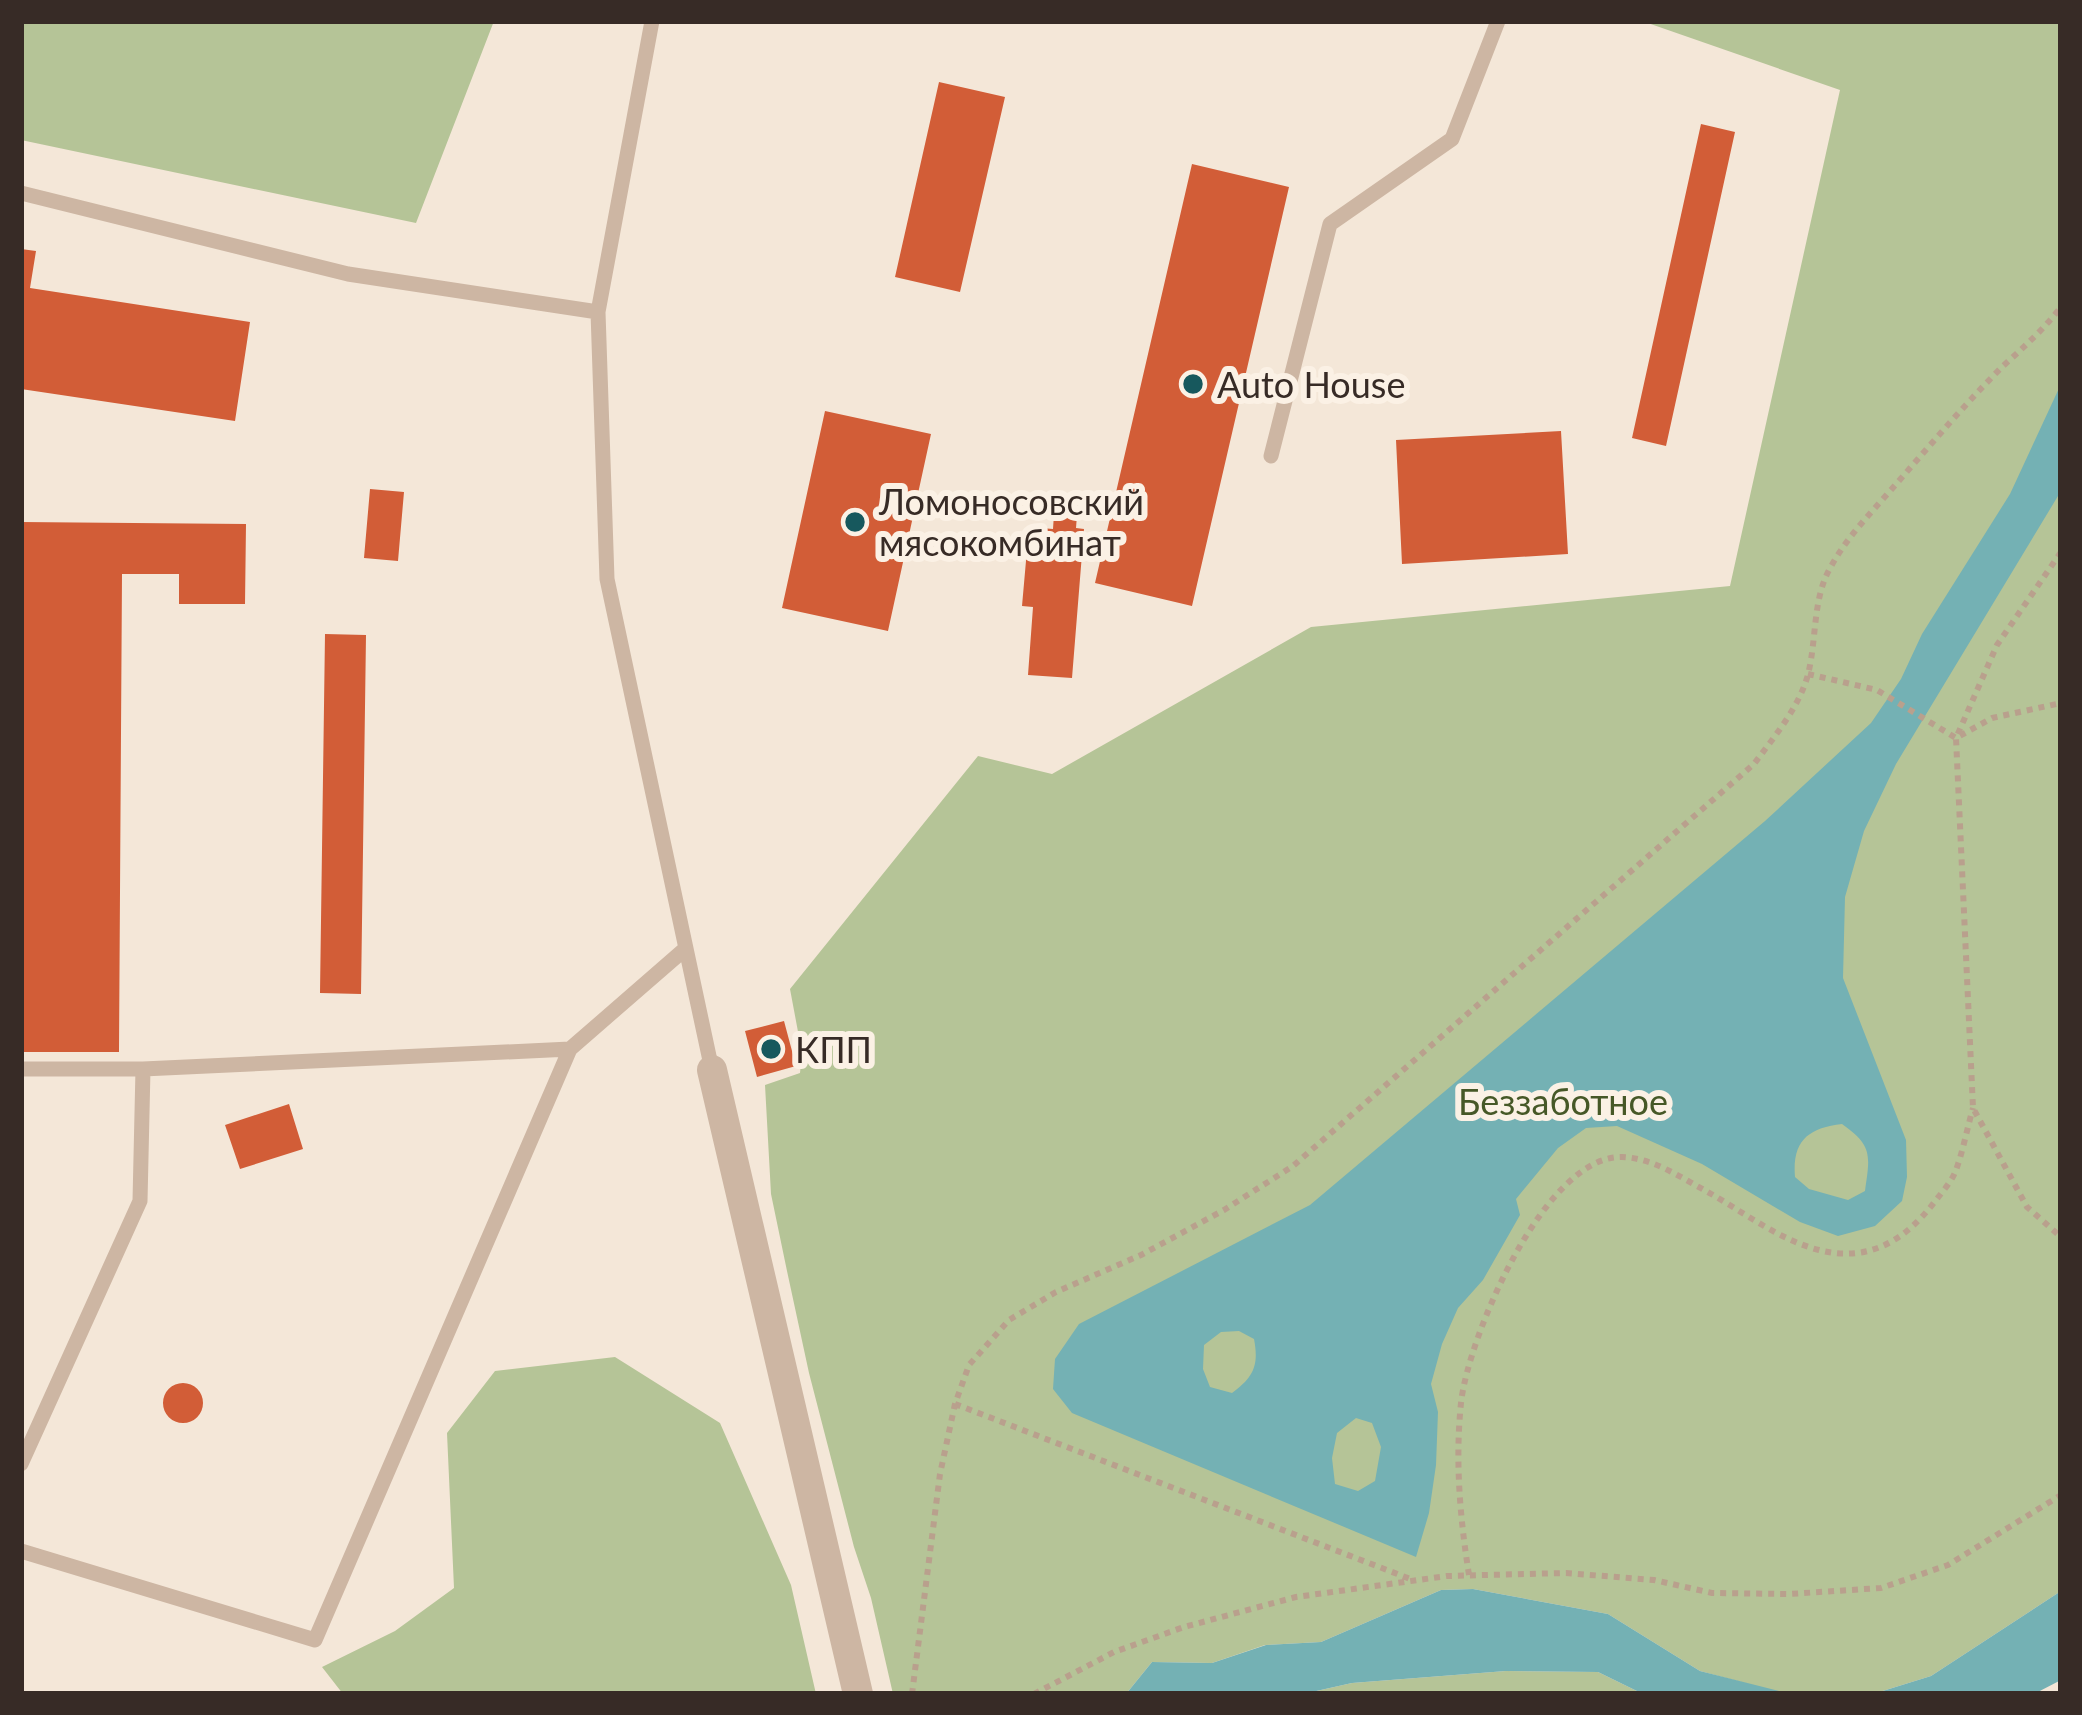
<svg xmlns="http://www.w3.org/2000/svg" width="2082" height="1715" viewBox="0 0 2082 1715" font-family="Lato,sans-serif">
<rect width="100%" height="100%" fill="#f4e7d8"/>
<path fill="#b5c497" d="M21,21H494L416,223L21,140Z
M1642,21H2061V1591L1931,1676L1873,1694H1786L1700,1671L1608,1614L1473,1589L1441,1590L1321,1642L1265,1645L1212,1663L1152,1662L1126,1694H893L871,1598L854,1547L809,1373L787,1271L771,1194L765,1085L800,1073L802,1053L790,989L978,756L1052,774L1311,627L1730,586L1840,90Z
M615,1357L720,1423L791,1585L816,1694H343L322,1667L395,1631L454,1588L447,1433L495,1371Z
M1506,1671L1598,1672L1643,1694H1303L1352,1683Z"/>
<path fill="#74b1b4" fill-rule="evenodd" d="M2061,384V491L1896,764L1864,831L1845,897L1843,978L1906,1140L1907,1177L1902,1201L1875,1226L1838,1236L1800,1222L1702,1164L1617,1126L1586,1128L1558,1148L1516,1199L1520,1215L1483,1280L1458,1308L1442,1344L1431,1384L1438,1412L1436,1465L1429,1513L1416,1557L1072,1413L1053,1389L1055,1359L1079,1324L1310,1205L1765,821L1871,723L1901,679L1922,634L2010,494ZM1842,1124C1873,1146 1870,1155 1865,1191L1848,1200L1809,1189L1795,1177C1792,1141 1808,1128 1842,1124ZM1239,1331L1254,1339C1259,1365 1254,1377 1232,1393L1210,1387L1203,1369L1204,1345L1221,1332ZM1356,1418L1372,1423L1381,1447L1375,1481L1358,1491L1335,1484L1332,1458L1337,1433Z
M1473,1589L1608,1614L1700,1671L1791,1694H1643L1598,1672L1506,1671L1352,1683L1303,1694H1126L1152,1662L1212,1663L1266,1645L1321,1642L1441,1590Z
M2061,1591V1680L2034,1694H1873L1931,1676Z"/>
<path fill="#d25d37" d="M939,82L1005,97L960,292L895,277Z
M1701,124L1735,132L1666,446L1632,438Z
M1192,164L1289,187L1192,606L1095,583Z
M21,249L36,251L30,288L250,322L235,421L21,389Z
M825,411L931,434L888,631L782,608Z
M1561,431L1568,554L1402,564L1396,440Z
M370,489L404,492L398,561L364,558Z
M1054,514L1077,515L1076,528L1084,529L1072,678L1028,675L1033,607L1022,606L1029,527L1053,529Z
M21,522L246,524L245,604H179V574H122L119,1052H21Z
M325,634L366,635L361,994L320,993Z
M784,1021L796,1066L757,1077L745,1031Z
M289,1104L303,1149L240,1169L225,1125Z
M163 1403a20 20 0 1 1 40 0a20 20 0 1 1-40 0Z"/>
<g fill="none" stroke-linecap="round" stroke-linejoin="round">
<path stroke="#b9a08d" stroke-width="6" stroke-dasharray="6 6" stroke-linecap="butt" d="M2061,552L1997,645L1956,738L1973,1108L2027,1207L2061,1237
M1808,674L1877,690L1956,738L1992,718L2061,703
M955,1404L1413,1580
M1469,1575C1460,1518 1455,1461 1461,1403C1468,1337 1545,1155 1622,1157C1653,1158 1680,1177 1706,1191C1742,1211 1779,1240 1819,1250C1869,1263 1906,1240 1936,1200C1943,1191 1952,1181 1956,1170C1963,1151 1967,1129 1973,1108
M912,1694L940,1474L955,1404L969,1365L1009,1320L1056,1292L1141,1255L1224,1210L1293,1166L1754,764C1774,737 1797,710 1807,678C1817,643 1812,602 1829,570C1847,536 1873,511 1897,483C1932,443 1966,403 2003,366C2024,347 2043,330 2061,307
M1034,1694L1114,1652L1184,1627L1296,1597L1447,1576L1566,1573L1654,1580L1712,1593L1789,1594L1881,1588L1948,1565L2061,1495"/>
<path stroke="#cdb6a3" stroke-width="15" d="M652,21L598,312L607,579L712,1070
M21,193L348,274L598,312
M1271,456L1330,224L1452,139L1498,21
M21,1069H143L570,1049
M21,1464L140,1201L143,1069
M21,1551L315,1640L570,1049L685,949"/>
<path stroke="#cdb6a3" stroke-width="30" d="M712,1070L858,1694"/>
</g>
<g fill="#17585d" stroke="#fbf1e5" stroke-width="4.5">
<circle cx="1193" cy="384" r="12"/>
<circle cx="855" cy="522" r="12"/>
<circle cx="771" cy="1049" r="12"/>
</g>
<g text-anchor="middle" dominant-baseline="central" stroke-width="12" stroke-linejoin="round" paint-order="stroke">
<g font-size="36" fill="#372b26" stroke="#fbf1e5" text-anchor="start">
<text x="1217" y="384">Auto House</text>
<text x="879" y="501">Ломоносовский<tspan x="879" dy="41">мясокомбинат</tspan></text>
<text x="795" y="1049">КПП</text>
</g>
<g font-size="36" fill="#465827" stroke="#fbf1e5">
<text x="1563" y="1101">Беззаботное</text>
</g>
</g>
<rect width="2082" height="1715" fill="none" stroke="#372b26" stroke-width="48"/>
</svg>
